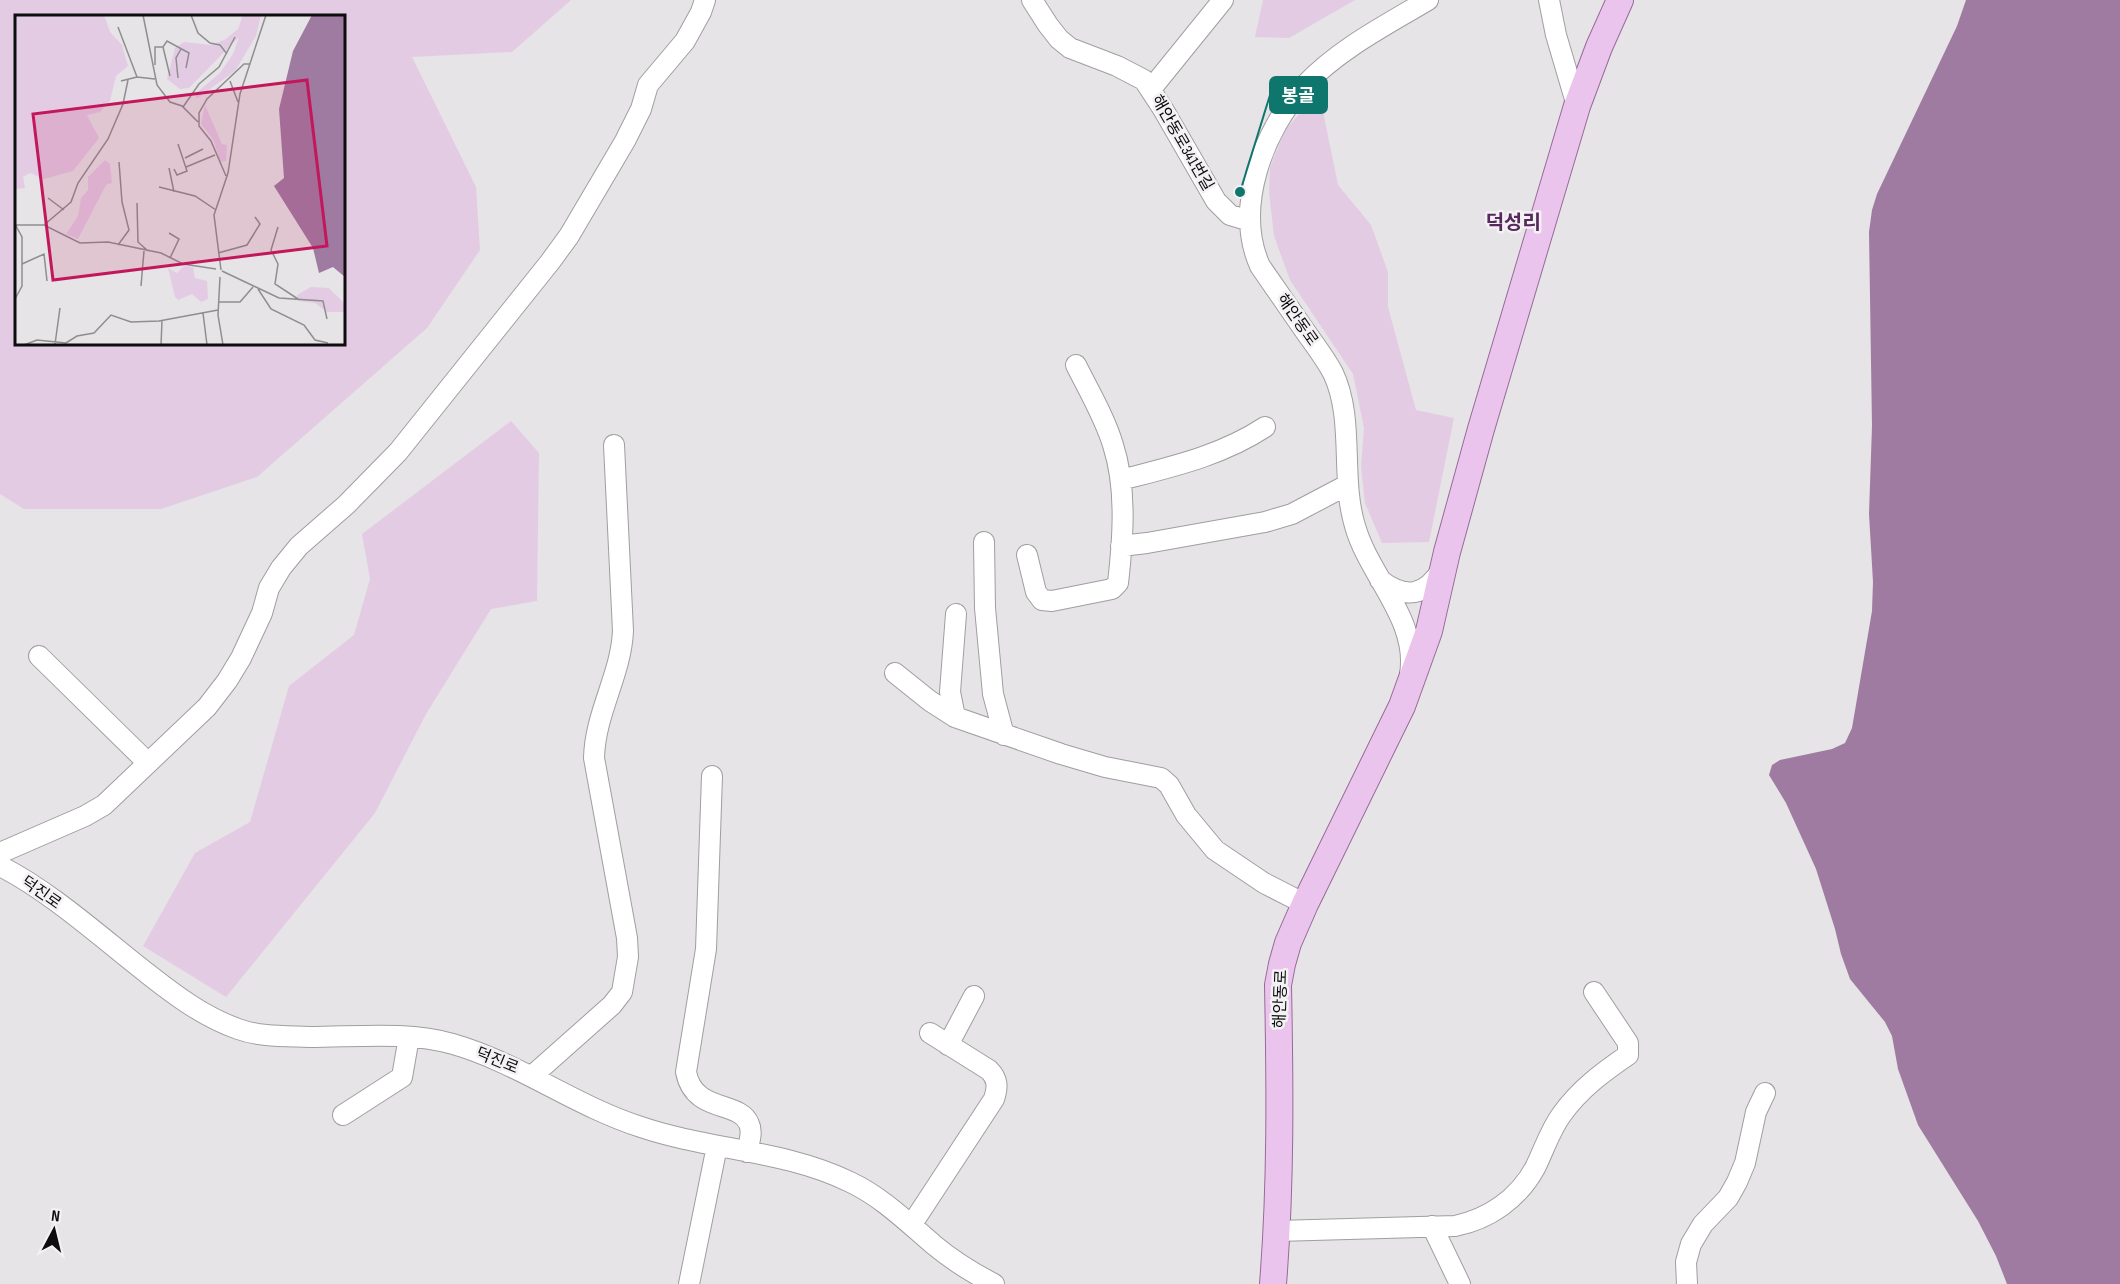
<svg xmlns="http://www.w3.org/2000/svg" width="2120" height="1284" viewBox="0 0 2120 1284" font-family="'Sofia Sans Condensed','Noto Sans KR',sans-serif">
<rect width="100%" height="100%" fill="#e6e4e6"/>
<path fill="#e3cbe4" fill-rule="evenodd" d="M0,0H571L512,52L412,57L476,187L480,250L427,328L257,477L161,509H24L0,494ZM16,16H344V344H16Z
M1263,0H1355L1289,38L1255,37Z
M1319,92L1338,185L1371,225L1388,272V307L1416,410L1454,418L1429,542L1382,543L1365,503L1361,467L1364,428L1353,374L1290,280L1274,236L1269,192L1270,167L1285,130Z
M511,421L539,453L537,601L491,609L426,714L375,813L226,997L143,946L195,853L250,822L289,686L354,635L370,579L362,534Z"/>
<path fill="#9f7ba1" d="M1966,0H2120V1284H2007L1996,1256L1978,1221L1918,1125L1898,1069L1892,1036L1885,1022L1850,979L1841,954L1835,929L1816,869L1786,803L1769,775L1772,765L1780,760L1832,749L1845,743L1852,728L1872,611L1873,582L1869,514L1872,426L1869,232L1872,210L1877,194L1957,26Z"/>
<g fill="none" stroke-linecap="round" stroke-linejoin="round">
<defs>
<path id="minor" d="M1032,0L1048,25L1059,39L1070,48L1117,66L1144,80L1163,109L1216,201L1230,215L1250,221
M1549,0L1556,35L1577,106
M1151,89L1223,0
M1121,480C1171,467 1221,456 1265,427
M984,542L985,608L993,694L1004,735
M1121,546L1147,543L1265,522L1292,514L1347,485
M1027,555L1036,592L1042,600L1052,601L1112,589L1118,583C1123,539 1127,488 1113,445C1105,418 1089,391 1076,365
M1380,580C1405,599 1425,597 1442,569
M39,656L148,763
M895,673L930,701L955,717L1061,754L1105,767L1161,778L1169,785L1186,815L1215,850L1264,883L1305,904
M1410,674C1419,620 1369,576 1355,526C1340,477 1355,419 1333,373C1325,358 1314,344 1305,331C1290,309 1275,288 1260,266C1234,208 1263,130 1305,85C1339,49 1386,25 1428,0
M955,717L950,692L956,614
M712,776L706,949L686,1072C694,1114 740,1100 749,1124C753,1132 749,1143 747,1152
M0,853L85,816L104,805L207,707L227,681L241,658L262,613L269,588L281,568L299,546L346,505L398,452L550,262L569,236L625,141L641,109L648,85L685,41L701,12L705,0
M0,866C50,891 103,939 148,974C176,996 204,1017 238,1029C260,1037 285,1036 309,1037C356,1037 407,1031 453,1044C519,1063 575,1106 641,1127C709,1150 785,1150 850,1182C882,1197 907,1222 934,1245C952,1260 973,1273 994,1284
M948,1045L974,996
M532,1076L612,1005L622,992L628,957L627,938L594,758C595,713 621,675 623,631L614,445
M343,1115L402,1077L409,1037
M912,1224L994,1099C998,1087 998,1079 989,1070L930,1033
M1432,1226L1460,1284
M1277,1231L1455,1226C1489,1219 1518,1199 1535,1168C1544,1150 1550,1130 1562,1114C1580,1089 1603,1072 1628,1055V1043L1594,992
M689,1284L717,1146
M1687,1284L1686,1262L1691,1244L1703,1224L1728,1198L1737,1182L1745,1163L1756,1112L1765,1093"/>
<path id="major" d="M1273,1284C1281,1184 1280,1085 1278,985L1282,964L1288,943L1305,904L1402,706L1429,631L1447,552L1481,429L1577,106L1599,47L1620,0"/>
</defs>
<use href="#minor" stroke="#a09ea0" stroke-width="22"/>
<use href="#major" stroke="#956b98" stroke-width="28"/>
<use href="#minor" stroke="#fff" stroke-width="20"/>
<use href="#major" stroke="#ebc4ee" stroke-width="26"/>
</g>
<g text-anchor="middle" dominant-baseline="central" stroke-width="5" stroke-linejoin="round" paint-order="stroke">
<g font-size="16" fill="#0d0d0d" stroke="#f3f1f3">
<text transform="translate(1182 143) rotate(60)">해안동로341번길</text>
<text transform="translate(1297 320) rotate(55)">해안동로</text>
<text transform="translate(41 893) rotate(35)">덕진로</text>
<text transform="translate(1281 999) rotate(-88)">해안동로</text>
<text transform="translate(497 1061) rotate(22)">덕진로</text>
</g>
<g font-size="20" font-weight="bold" fill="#56285b" stroke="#f3f1f3">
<text x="1513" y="223">덕성리</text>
</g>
</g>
<g transform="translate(15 15)">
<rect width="330" height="330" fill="#e6e4e6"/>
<path d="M89,0L95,17L107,30L113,51L101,61L95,86L85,97L72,100L84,123L58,156L29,164L15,158L8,162L10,173L0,174V1ZM228,0H246L241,21L220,56L181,84V78L205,58L218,39L224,22L174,73L165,74L152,64L160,33L169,27L196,30L211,24L223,14ZM190,90L207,129L212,130L211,146L205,147L199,126L186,109ZM90,145L95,149L97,168L91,170L63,224L51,219L63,201L66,183L73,175V162ZM169,251L178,252L180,263L192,266L193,284L186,287L177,279L163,285L160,282L153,253L162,258ZM296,272L314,273L330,289V297H312L300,288L283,286L282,280Z" fill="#e3cbe4"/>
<path d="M297,0H330V262L318,252L304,258L298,233L259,171L269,163L264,94L278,36Z" fill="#9f7ba1"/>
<path fill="none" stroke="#8f8e8f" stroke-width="1.5" d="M128,0L142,70L155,87L167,91L183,107M176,0L183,18L195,28L205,30L212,39M103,12L122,62M148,32L155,61M140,50V32H148L152,26L174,38L171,53M163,63L161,43L166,34M106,66L122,62L140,64M215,66L223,87M168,92L184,69L204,52L220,22M170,143L188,134M171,152L200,140M154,153L159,177M159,154L162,160L172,156L163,129M211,161L196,126L184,111V98L192,84L229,49H235M144,172L180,181L201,195M33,183L49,195M122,188L123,227L133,236M0,210H29L65,228L93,227L146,238L168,249L201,254M29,210L56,187L63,168L93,124L108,89L113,65M263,212L256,235L263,249L260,269L283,284M154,218L164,224L155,243M103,230L114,215L107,187L104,147M203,238L232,230L245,209L240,202M7,249L29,239L32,266M206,255L199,200L213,158L225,79L251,0M207,256L264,283L308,286L312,304M205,262L203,300L208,330M126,271L129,236M243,274L256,294L289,310L300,325L313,328M0,284L7,271V222L1,211M204,287H225L238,272M188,298L192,330M40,329L45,293M9,330L22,325L51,328L62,321L79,318L96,300L116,307L144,306L203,295M146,330L147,306"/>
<path fill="#c2185b" fill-opacity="0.15" stroke="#c2185b" stroke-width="3" d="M292,65L312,231L38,265L18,99Z"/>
<rect width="330" height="330" fill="none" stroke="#0d0d0d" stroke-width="3"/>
</g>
<path fill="none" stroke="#0f766e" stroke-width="2" d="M1240 192L1270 95"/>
<circle fill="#0f766e" stroke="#f3f1f3" stroke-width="2" cx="1240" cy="192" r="6"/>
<rect fill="#0f766e" stroke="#0f766e" stroke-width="2" x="1270" y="77" width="57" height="36" rx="6"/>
<g font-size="18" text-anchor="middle" font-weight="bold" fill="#fff">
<text x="1298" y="102">봉골</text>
</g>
<g transform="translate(54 1230) rotate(7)" stroke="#f3f1f3" stroke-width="4.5" paint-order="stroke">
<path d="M0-4.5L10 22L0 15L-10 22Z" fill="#0d0d0d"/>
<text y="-9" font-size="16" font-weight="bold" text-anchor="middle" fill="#0d0d0d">N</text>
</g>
</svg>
